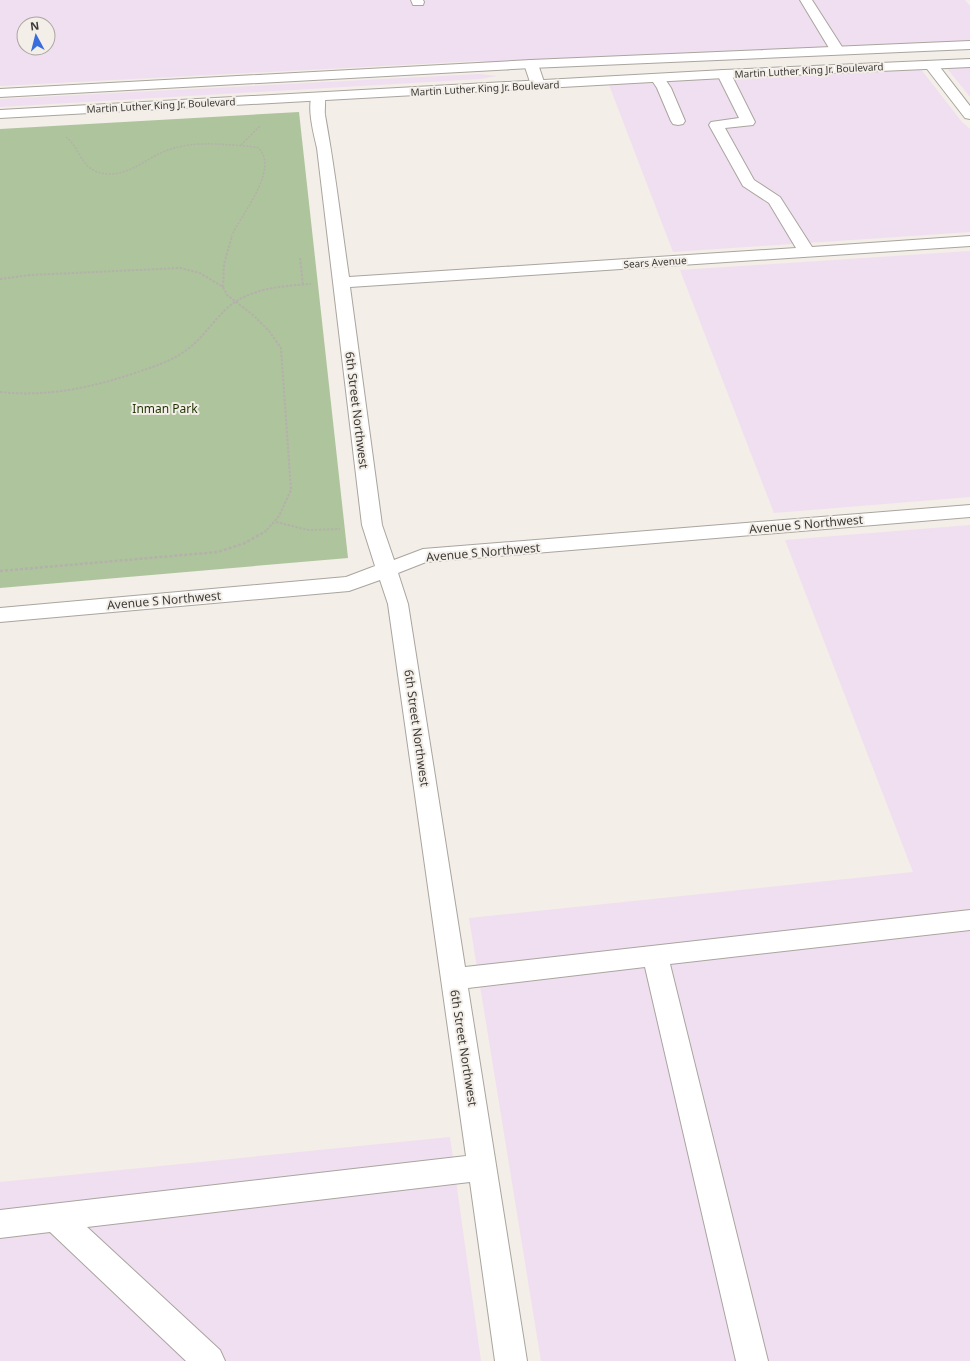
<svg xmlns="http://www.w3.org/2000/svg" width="970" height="1361" viewBox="0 0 970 1361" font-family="'Noto Sans',sans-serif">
<rect width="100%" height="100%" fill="#f3eee7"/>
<path fill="#f0dff0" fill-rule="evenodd" d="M0,0H965L970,6V48L538,67L477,61L0,86ZM24,24H48V48H24Z
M970,61V97L942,62Z
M916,63L962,122L970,129V232L673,252L606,77Z
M479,74L497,76L480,79L0,107V99Z
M970,251V497L774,513L680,270Z
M970,525V1361H541L469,918L913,872L785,540Z
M450,1137L481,1361H0V1182Z"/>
<path fill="#aec49d" d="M299,112L348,558L0,588V129Z"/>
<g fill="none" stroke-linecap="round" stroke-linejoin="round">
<defs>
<path id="minor" d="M411,0H423L424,2L423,5H413Z
M800,0H812L844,50L842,53H832Z
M531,60L536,61L538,64L545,85L543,88L538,89L533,88L531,85L524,64L526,61Z
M931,61L936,62L970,106V119L965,118L924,65L926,62Z
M724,70L729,71L731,74L755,122L753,125L725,128L754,180L780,197L812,247L970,236V246L350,287L382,525L394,560L423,549L970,505V517L426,562L398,573L408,604L465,967L970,910V930L670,964L768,1361H736L645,967L468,988L527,1361H495L470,1182L87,1227L220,1350L225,1361H186L50,1232L0,1238V1210L466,1156L388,604L380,580L349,591L0,622V608L346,577L375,566L362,525L317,148C314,135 306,105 313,94L318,93L323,94C327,99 324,108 325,115C335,169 341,223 349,277L796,248L769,203L743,186L709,125L711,122L739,118L717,74L719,71Z
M658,75L663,76L671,88L685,121L683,124L678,125L673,124L671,121L657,88L651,79L653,76Z"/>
<path id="major" d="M970,41V49L531,68L0,97V89L531,60Z
M970,59V67L724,78L0,118V110L724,70Z"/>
</defs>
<use href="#minor" stroke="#a9a59e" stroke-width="2"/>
<use href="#major" stroke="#a9a59e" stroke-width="2"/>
<path stroke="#b4b0aa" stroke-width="1.5" stroke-dasharray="2 1.5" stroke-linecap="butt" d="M66,137C78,146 81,165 95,171C121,182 142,161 163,152C193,139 226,145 257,147C282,167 240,216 231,237
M241,145L260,126"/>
<path stroke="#b4b0aa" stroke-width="2" stroke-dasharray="2.5 1.5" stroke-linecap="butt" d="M300,258L303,285
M0,279L30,275L180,268L200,273L223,287L227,295L253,315L269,331L281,348L291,490L279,516L265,532
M223,287L224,264L232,236
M0,392C47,397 90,388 135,373C152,367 170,362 185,351C201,340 211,324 225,310C248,288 282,286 311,284
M276,522L308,530L340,529"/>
<path stroke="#b4b0aa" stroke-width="2.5" stroke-dasharray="3 2" stroke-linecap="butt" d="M0,571L218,552L245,543L266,531"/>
<use href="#minor" fill="#fff" fill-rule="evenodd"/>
<use href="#major" fill="#fff" fill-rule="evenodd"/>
</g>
<g text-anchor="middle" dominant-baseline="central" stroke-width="4" stroke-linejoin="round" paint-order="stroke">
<g font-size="10" fill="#3c3a37" stroke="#f3eee7">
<text transform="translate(809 70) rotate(-3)">Martin Luther King Jr. Boulevard</text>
<text transform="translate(485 88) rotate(-3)">Martin Luther King Jr. Boulevard</text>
<text transform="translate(161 105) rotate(-3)">Martin Luther King Jr. Boulevard</text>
<text transform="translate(655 262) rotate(-4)">Sears Avenue</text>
</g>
<g font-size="12" fill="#1d3302" stroke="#f3eee7">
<text x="165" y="408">Inman Park</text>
</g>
<g font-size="12" fill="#3c3a37" stroke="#f3eee7">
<text transform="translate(357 410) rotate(83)">6th Street Northwest</text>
<text transform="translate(806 524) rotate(-5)">Avenue S Northwest</text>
<text transform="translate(483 552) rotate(-5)">Avenue S Northwest</text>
<text transform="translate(164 600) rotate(-5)">Avenue S Northwest</text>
<text transform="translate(417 728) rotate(82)">6th Street Northwest</text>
<text transform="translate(464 1048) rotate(81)">6th Street Northwest</text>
</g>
</g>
<g transform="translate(36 36) rotate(353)"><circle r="19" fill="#f3eee7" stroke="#aaa6a1"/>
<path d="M0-3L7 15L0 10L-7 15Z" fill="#396ddd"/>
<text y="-6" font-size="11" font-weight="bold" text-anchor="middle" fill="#3c3a37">N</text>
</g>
</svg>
